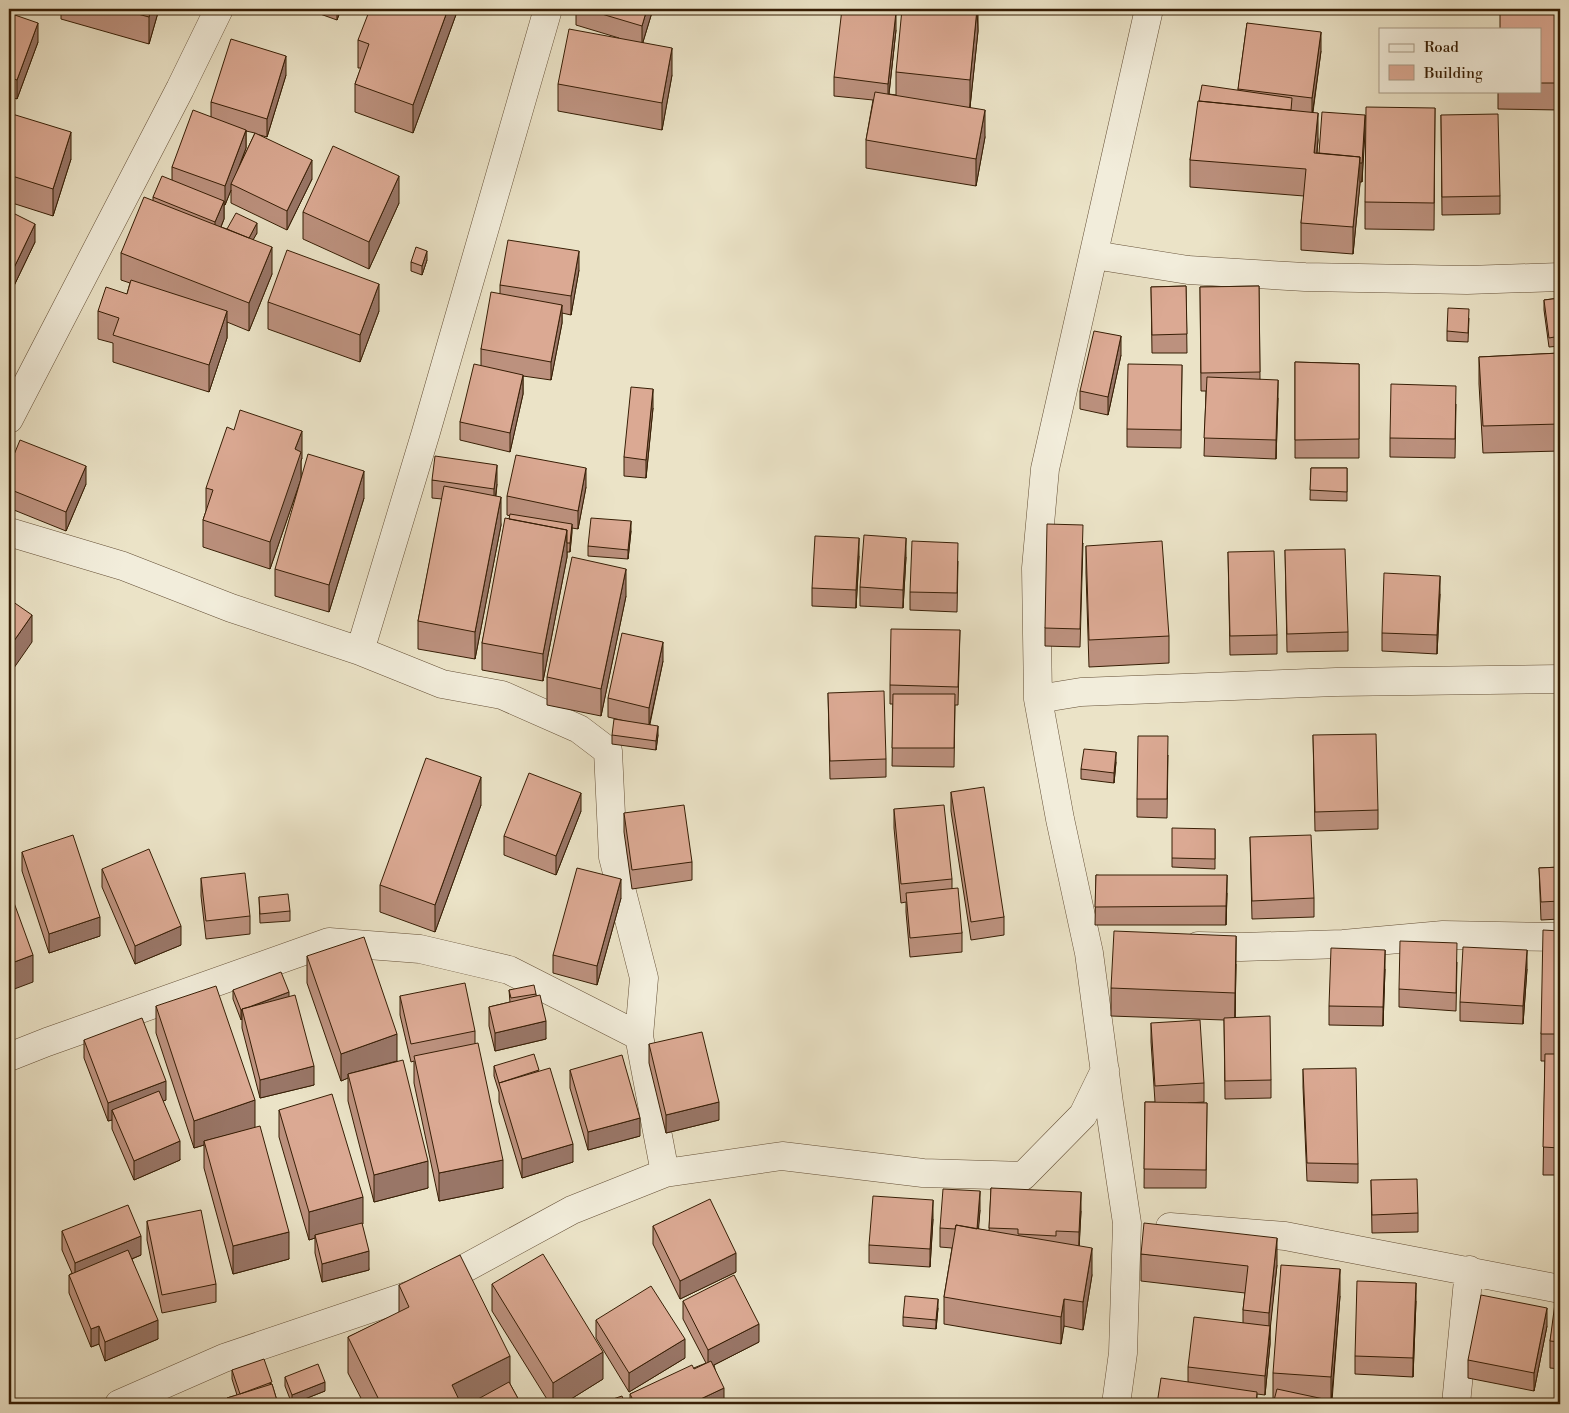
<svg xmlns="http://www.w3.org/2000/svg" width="1569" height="1413" viewBox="0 0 1569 1413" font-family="'Libre Bodoni',serif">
<rect width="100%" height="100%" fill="#ebe3c7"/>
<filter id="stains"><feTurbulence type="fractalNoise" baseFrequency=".004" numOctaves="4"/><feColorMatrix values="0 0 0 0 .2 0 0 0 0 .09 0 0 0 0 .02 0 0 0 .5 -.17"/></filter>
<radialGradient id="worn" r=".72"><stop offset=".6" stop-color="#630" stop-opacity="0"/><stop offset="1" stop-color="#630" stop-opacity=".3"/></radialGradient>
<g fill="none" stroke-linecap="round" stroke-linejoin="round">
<defs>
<path id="minor" d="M1094,255L1188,270L1305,277L1467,280L1560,277
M9,419L180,89L219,9
M9,532L123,566L231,608L360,651L442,684L502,695L579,729L608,751L613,857L644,978L639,1036L665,1173
M360,651L426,432L548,9
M1038,699L1081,692L1336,682L1560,679
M1198,946L1241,947L1343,944L1443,935L1560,937
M9,1057L47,1042L329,942L420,949L509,970L639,1036
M1170,1227L1285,1236L1560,1289
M119,1404L224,1358L425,1290L572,1210L665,1173L782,1156L923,1173L1023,1176L1083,1115L1105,1070
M1116,1404L1123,1353L1127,1223L1109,1103L1089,953L1060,819L1038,699L1036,568L1045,469L1149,9
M1456,1404L1469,1270"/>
</defs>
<use href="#minor" stroke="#644f36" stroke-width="29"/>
<use href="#minor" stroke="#f2eddb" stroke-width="28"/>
</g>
<path fill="#bc917e" stroke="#371e05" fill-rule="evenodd" d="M61,9H159L149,44L61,19Z
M306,9H341L337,20Z
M458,9L413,133L355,112V84L361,68H358V40Z
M576,9H653L643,42L672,75L662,130L558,111V84L619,38L576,25Z
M978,9V31L970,107L985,137L976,186L866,168V140L873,100L834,96V77L896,30L889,94L896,95V72Z
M1560,9V110L1498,109V91H1540V29Z
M9,13L38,42L17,99L9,96Z
M1247,23L1321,51L1313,112L1318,140L1317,153H1319L1365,115L1362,182H1360L1353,254L1301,250V223L1304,196L1190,187V160L1199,101L1238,90Z
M286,75L267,137L256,134L312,179L287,230L231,203V190L225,205H224V219L221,227L227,229L257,233L253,239L272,274L249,331L227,322V338L209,392L113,362V343L98,339V311L127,294L130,283L121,280V253L153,200V197L172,180V167L211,117V102ZM246,131L255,133L240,165L246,148Z
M1435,108L1434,230L1365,229V202Z
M9,113L71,159L53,216L9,202Z
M1441,115L1500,196V214L1442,215Z
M399,203L369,269L303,239V212Z
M9,211L35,242L11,292L9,291Z
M427,260L422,275L411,271V262Z
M579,270L571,315L562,313V323L551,380L523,376V394L510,452L460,440V422L481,366V349L500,293V285Z
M1186,286L1187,353H1152L1151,287Z
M1259,286L1260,379L1278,398L1276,459L1204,456L1206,391H1201L1200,287Z
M1560,298V346L1549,347L1544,310V300Z
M268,302L379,311L360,362L268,329Z
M1469,318L1468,342L1447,341V331Z
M1560,353V451L1483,453L1479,384V357Z
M1121,355L1108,415L1080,409V391Z
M1295,362L1359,364V458H1295Z
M1182,365L1181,448L1127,447V429Z
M1456,404L1455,458L1390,457V438Z
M653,408L646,478L624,476V457Z
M302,458L301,461V479L270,569L203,547V520L206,511V488Z
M9,467L86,484L66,531L9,508Z
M1311,468H1347V501L1310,500Z
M432,480L497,484L496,496L501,525L475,659L418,649V621L442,499L432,498Z
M586,487L578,529L572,528L570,552H567V557L543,681L482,670V643L510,516L507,515V496Z
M364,498L329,612L275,596V569Z
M631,531L628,559L588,556V546Z
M1083,543L1080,647L1045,646V628Z
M1086,546L1169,636V663L1089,667L1086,573Z
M1285,550L1348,632V651L1287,652Z
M1228,552L1277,635V654L1230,655Z
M859,556L856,608L812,606V588Z
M906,557L903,608L860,606V587Z
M958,561L957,612L910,610V592Z
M1440,594L1437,654L1382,651V633Z
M626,596L601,716L547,705V677Z
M960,630L958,705H955L954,767L892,766L893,704H890V685Z
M663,661L650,724L658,735L656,750L612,744V735L629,722L608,717V698Z
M828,693L886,759V777L830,779Z
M1313,735L1378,810V829L1315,831Z
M1168,755L1167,818L1137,817V799Z
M1116,762L1114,783L1081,779V769Z
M951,792L1004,917V935L971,940L951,811Z
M481,805L435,932L380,912V885Z
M894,809L952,879V889L962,933V952L910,957L906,912V902L901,903L894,828Z
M581,811L556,875L504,855V836Z
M624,813L692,862V880L632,889L624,832Z
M1215,829V869L1172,867V858Z
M1250,837L1314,898V917L1252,919Z
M22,852L100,936L49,953L22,871Z
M1560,867V919L1541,920L1539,868Z
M102,869L181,945L135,964L102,887Z
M1096,875L1227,893L1226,925H1095Z
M201,878L250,916V934L206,939L201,896Z
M259,897L290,911V921L260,923Z
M621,898L597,985L553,973V955Z
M1560,931V1175H1543L1545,1061H1541V1034Z
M307,956L397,1061L428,1188L374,1202L348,1101V1078L341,1081L307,983Z
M1457,962L1456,1011L1399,1007V989Z
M1236,964L1235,1017L1271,1080V1098L1225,1099L1224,1020L1111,1016V988Z
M1385,969L1383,1026L1329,1025V1006Z
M1527,969L1523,1024L1460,1021V1002Z
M233,990L289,997L314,1085L260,1098L242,1028V1019L241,1020L233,999Z
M509,990L536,994L546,1039L495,1051L489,1026V1007L510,1002Z
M400,996L475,1031V1043L503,1188L439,1201L414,1083V1061L411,1062L400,1015Z
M156,1006L255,1127L289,1259L233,1274L204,1168V1145L194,1148L156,1033Z
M1151,1023L1204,1083V1102L1188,1103H1207L1206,1188H1144L1145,1102H1155L1151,1042Z
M84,1040L166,1100L163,1101L180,1160L134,1180L112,1129V1120L108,1121L84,1058Z
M649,1044L719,1120L666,1133L649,1063Z
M494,1066L539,1071L573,1162L522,1178L499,1102V1092L494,1076Z
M1303,1069L1358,1164V1183L1307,1181L1303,1087Z
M570,1070L640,1136L588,1150L570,1088Z
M279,1110L362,1224L369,1270L322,1282L315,1253V1238L309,1240L279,1137Z
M1371,1180L1418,1213V1232L1372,1233Z
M991,1188L1081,1211L1079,1246L1092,1275L1083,1330L1064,1326L1061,1344L944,1324V1297L952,1248L940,1247V1228L980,1210L978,1229L989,1231Z
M933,1219L930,1267L869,1263V1245Z
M147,1221L216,1284V1302L162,1313L147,1240Z
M653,1226L736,1272L680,1299L653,1244Z
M62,1231L141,1255L132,1259L158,1339L105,1361L99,1344L91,1347L69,1293V1275L72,1273L62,1250Z
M1141,1254L1277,1265L1270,1326V1344L1265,1395L1257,1394V1404L1188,1382V1367L1243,1323V1310L1245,1293L1141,1281Z
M492,1284L603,1379L563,1404H550L492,1311Z
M399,1285L510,1384L521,1404H364L348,1373V1337L399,1313Z
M1560,1289V1369L1550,1368V1341Z
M1340,1296L1332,1401L1273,1400V1373Z
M683,1301L759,1342L714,1365L724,1404H630V1394L706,1363L683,1319Z
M1416,1301L1413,1377L1355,1374V1356Z
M938,1308L936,1329L903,1326V1317Z
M596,1320L685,1358L629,1392L596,1338Z
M1547,1326L1534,1391L1468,1378V1360Z
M232,1370L272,1384L278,1404H227V1398L237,1395L232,1379Z
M285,1377L325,1391L292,1404L285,1386Z"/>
<path fill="#997667" stroke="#371e05" d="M151,9H159L149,44V17Z
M337,9H341L337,20Z
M448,9H458L413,133V105Z
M647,9H653L642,45V26Z
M977,9L978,31L970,107V80Z
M896,12V30L888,102V84Z
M38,23V42L17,99V80Z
M1321,32V51L1312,116V98Z
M672,48V75L662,130V103Z
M286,56V75L267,137V119Z
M985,110V137L976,186V159Z
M1318,113V140L1314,180V153Z
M1365,115V133L1362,182V163Z
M246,130V148L232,185L231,184V190L225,205V186Z
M71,132V159L53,216V189Z
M1360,157V184L1353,254V227Z
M312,160V179L287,230V211Z
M399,176V203L369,269V242Z
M224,201V219L215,241V222Z
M257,223V233L244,256V247Z
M35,224V242L11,292V274Z
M272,247V274L249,331V303Z
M427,251V260L422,275V266Z
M579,251V270L571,315V296Z
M379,284V311L360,362V335Z
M562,305V323L551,380V362Z
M227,311V338L209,392V365Z
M1121,336V355L1108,415V397Z
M523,375V394L510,452V433Z
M1278,380V398L1276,459V440Z
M653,389V408L646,478V460Z
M302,431V458L301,461V479L270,569V542L295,449Z
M497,465V484L494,507V489Z
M86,466V484L66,531V512Z
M586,468V487L578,529V511Z
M364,471V498L329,612V585Z
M501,497V525L475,659V632Z
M631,521V531L628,559V550Z
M572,524V533L570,552V543Z
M567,530V557L543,681V654Z
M859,538V556L856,608V590Z
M906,538V557L903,608V590Z
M626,569V596L601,716V689Z
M1440,576V594L1437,654V635Z
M32,615V642L9,675V648Z
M663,642V661L649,726V708Z
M658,726V735L656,750V741Z
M1116,752V762L1114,783V773Z
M481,777V805L435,932V905Z
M581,793V811L556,875V856Z
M1227,875V893L1226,925V906Z
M621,879V898L597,985V966Z
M100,917V936L49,953V934Z
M181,926V945L135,964V946Z
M1236,936V964L1235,1020V993Z
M1385,950V969L1383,1026V1007Z
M1527,950V969L1523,1024V1006Z
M33,955V982L9,991V964Z
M289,992V1002L242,1010Z
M241,1010H242V1019L241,1020Z
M546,1021V1039L495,1051V1033Z
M397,1034V1061L348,1074V1078L341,1081V1054Z
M314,1066V1085L260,1098V1080Z
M166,1081V1100L116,1119L112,1110V1120L108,1121V1103Z
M255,1100V1128L204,1141V1145L194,1148V1121Z
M719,1102V1120L666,1133V1115Z
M640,1118V1136L588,1150V1132Z
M180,1141V1160L134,1180V1161Z
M573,1144V1162L522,1178V1159Z
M503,1160V1188L439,1201V1173Z
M428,1161V1188L374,1202V1175Z
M980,1191V1210L977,1249V1231Z
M1081,1192V1211L1079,1250V1232Z
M363,1197V1224L315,1235V1238L309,1240V1212Z
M933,1200V1219L930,1267V1249Z
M289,1232V1259L233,1274V1246Z
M141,1236V1255L75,1282V1263Z
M1277,1238V1265L1269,1340V1313Z
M1092,1248V1275L1083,1330V1302Z
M369,1251V1270L322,1282V1264Z
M736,1253V1272L680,1299V1281Z
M1340,1269V1296L1331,1404V1377Z
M1416,1283V1301L1413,1377V1358Z
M938,1299V1308L936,1329V1320Z
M1064,1299V1326L1061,1344V1317Z
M1547,1308V1326L1534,1391V1373Z
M158,1320V1339L105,1361V1342Z
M759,1324V1342L708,1368V1350Z
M99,1326V1344L91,1347V1329Z
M1270,1326V1344L1265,1395V1376Z
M685,1339V1358L629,1392V1373Z
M603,1352V1379L563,1404H553V1383Z
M510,1356V1391L484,1404H452V1385Z
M325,1382V1391L292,1404V1395Z
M724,1388V1404H690Z"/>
<path fill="#dba993" stroke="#371e05" d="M119,9H151L149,17Z
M370,9H448L413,105L355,84L369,44L358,40Z
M585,9H647L642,26Z
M842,9H868L896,12L888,84L834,77Z
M902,9H977L970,80L896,72Z
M1500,9H1560V83H1540V29H1500Z
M9,13L38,23L17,80L9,77Z
M1247,23L1321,32L1312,98L1238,89Z
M569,29L672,48L662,103L558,84Z
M231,39L286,56L267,119L211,102Z
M1202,85L1292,98L1291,110L1199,101Z
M875,92L985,110L976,159L866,140Z
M1198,101L1318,113L1314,153L1360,157L1353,227L1301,223L1306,169L1190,160Z
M1366,107L1435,108L1434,203L1365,202Z
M193,110L246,130L225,186L172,167Z
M1322,112L1365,115L1362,163H1360V157L1319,153Z
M9,113L71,132L53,189L9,175Z
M1498,114L1500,196L1442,197L1441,115Z
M255,133L312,160L287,211L231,184Z
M333,146L399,176L369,242L303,212Z
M162,176L224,201L215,222L153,197Z
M144,197L272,247L249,303L121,253Z
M9,211L35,224L11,274L9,272Z
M236,213L257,223L249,238L227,229Z
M508,240L579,251L571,296L500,285Z
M416,247L427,251L422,266L411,262Z
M287,250L379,284L360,335L268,302Z
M131,280L227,311L209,365L113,335L119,318L98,311L106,287L127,294Z
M1186,286L1187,334L1152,335L1151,287Z
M1259,286L1260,372L1201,373L1200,287Z
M491,292L562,305L551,362L481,349Z
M1560,298V336L1549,338L1544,300Z
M1448,308L1469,309L1468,333L1447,331Z
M1094,331L1121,336L1108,397L1080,391Z
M1560,353V424L1483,426L1479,357Z
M1295,362L1359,364V439L1295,440Z
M474,364L523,375L510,433L460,422Z
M1128,364L1182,365L1181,430L1127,429Z
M1207,377L1278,380L1276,440L1204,438Z
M1391,384L1456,386L1455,439L1390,438Z
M631,387L653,389L646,460L624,457Z
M240,410L302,431L295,449L301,452L270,542L203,520L213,490L206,488L227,427L234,430Z
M20,440L86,466L66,512L9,489V467Z
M308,454L364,471L329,585L275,569Z
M516,455L586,468L578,511L507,496Z
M435,456L497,465L494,489L432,480Z
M1311,468H1347V492L1310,490Z
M444,486L501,497L475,632L418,621Z
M510,514L572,524L570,543H567V530L509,519Z
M505,518L567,530L543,654L482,643Z
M591,518L631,521L628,550L588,546Z
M1047,524L1083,525L1080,629L1045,628Z
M864,535L906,538L903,590L860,587Z
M815,536L859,538L856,590L812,588Z
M912,541L958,543L957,593L910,592Z
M1162,541L1169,636L1089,640L1086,546Z
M1345,549L1348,632L1287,634L1285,550Z
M1274,551L1277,635L1230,636L1228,552Z
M572,557L626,569L601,689L547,677Z
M1384,573L1440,576L1437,635L1382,633Z
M9,599L32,615L9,648Z
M891,629L960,630L958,687L890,685Z
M622,633L663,642L649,708L608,698Z
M884,691L886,759L830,761L828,693Z
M893,694H955L954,748H892Z
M614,719L658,726L656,741L612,735Z
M1376,734L1378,810L1315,812L1313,735Z
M1138,736H1168L1167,799H1137Z
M1084,749L1116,752L1114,773L1081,769Z
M426,758L481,777L435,905L380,885Z
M529,773L581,793L556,856L504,836Z
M984,787L1004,917L971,922L951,792Z
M684,805L692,862L632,870L624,813Z
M944,805L952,879L901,884L894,809Z
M1172,828L1215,829V859L1172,858Z
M73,835L100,917L49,934L22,852Z
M1311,835L1314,898L1252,901L1250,837Z
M149,849L181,926L135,946L102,869Z
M1560,867V901L1541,902L1539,868Z
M577,868L621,879L597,966L553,955Z
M245,873L250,916L206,921L201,878Z
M1096,875H1227L1226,906L1095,907Z
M958,888L962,933L910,938L906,893Z
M9,889L33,955L9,964Z
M288,894L290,911L260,914L259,897Z
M1543,930L1560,931V1034H1541Z
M1114,931L1236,936L1235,993L1111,988Z
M364,937L397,1034L341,1054L307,956Z
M1400,941L1457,943L1456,993L1399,989Z
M1463,947L1527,950L1523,1006L1460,1002Z
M1331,948L1385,950L1383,1007L1329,1006Z
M281,972L289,992L249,1007L242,1009V1010H241L233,990Z
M465,983L475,1031L411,1044L400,996Z
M534,985L536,994L511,998L509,990Z
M216,986L255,1100L194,1121L156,1006Z
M295,995L314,1066L260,1080L242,1009Z
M540,995L546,1021L495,1033L489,1007Z
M1270,1016L1271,1080L1225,1081L1224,1018Z
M142,1018L166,1081L108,1103L84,1040Z
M1200,1020L1204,1083L1155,1086L1151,1023Z
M702,1032L719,1102L666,1115L649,1044Z
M478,1043L503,1160L439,1173L414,1056Z
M534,1054L539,1070L499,1083L494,1066Z
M1545,1054H1560V1148L1543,1147Z
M622,1055L640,1118L588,1132L570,1070Z
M403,1060L428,1161L374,1175L348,1074Z
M550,1068L573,1144L522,1159L499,1083Z
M1356,1068L1358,1164L1307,1163L1303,1069Z
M159,1091L180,1141L134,1161L112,1110Z
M332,1094L363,1197L309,1212L279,1110Z
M1145,1102L1207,1103L1206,1170L1144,1169Z
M260,1126L289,1232L233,1246L204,1141Z
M1417,1179L1418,1213L1372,1215L1371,1180Z
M991,1188L1081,1192L1079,1232L1056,1231V1236L1018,1234V1229L989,1228Z
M943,1189L980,1191L977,1229L956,1225L955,1229L940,1228Z
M873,1196L933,1200L930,1249L869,1245Z
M710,1199L736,1253L680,1281L653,1226Z
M128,1205L141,1236L75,1263L62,1231Z
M201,1210L216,1284L162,1295L147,1221Z
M362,1223L369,1251L322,1264L315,1235Z
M1144,1223L1277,1238L1269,1313L1243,1310L1248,1266L1141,1254Z
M956,1225L1092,1248L1083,1302L1064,1299L1061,1317L944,1297Z
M128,1250L158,1320L105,1342L99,1326L91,1329L69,1275Z
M543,1254L603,1352L553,1383L492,1284Z
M460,1255L510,1356L452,1385L461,1404H381L348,1337L409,1307L399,1285Z
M1281,1265L1340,1269L1331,1377L1273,1373Z
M734,1275L759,1324L708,1350L683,1301Z
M1357,1281L1416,1283L1413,1358L1355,1356Z
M651,1286L685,1339L629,1373L596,1320Z
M1557,1288L1560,1289V1342L1550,1341Z
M1481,1295L1547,1308L1534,1373L1468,1360Z
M905,1296L938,1299L936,1320L903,1317Z
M1194,1317L1270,1326L1265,1376L1188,1367Z
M264,1359L272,1382L240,1394L232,1370Z
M711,1361L724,1388L690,1404H635L630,1394L692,1365L694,1369Z
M318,1364L325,1382L292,1395L285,1377Z
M1161,1378L1257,1392L1256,1404H1157Z
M509,1382L521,1404H469Z
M272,1384L278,1404H229L227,1398Z
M1277,1389L1347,1404H1273Z
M622,1396L625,1404H598Z"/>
<rect width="1569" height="1413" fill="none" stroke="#ebe3c7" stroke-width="30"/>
<rect x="10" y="10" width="1549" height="1393" fill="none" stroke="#371e05" stroke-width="2.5"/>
<rect x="15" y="15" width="1539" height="1383" fill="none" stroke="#371e05"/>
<rect x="1379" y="28" width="162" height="65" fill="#f2eddb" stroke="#a79a85"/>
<rect x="1389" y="44" width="25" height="8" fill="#f2eddb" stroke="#a79a85"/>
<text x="1424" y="52" font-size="15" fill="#371e05">Road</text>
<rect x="1389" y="65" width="25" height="15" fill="#dba993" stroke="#a79a85"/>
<text x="1424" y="78" font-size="15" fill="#371e05">Building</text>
<rect width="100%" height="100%" filter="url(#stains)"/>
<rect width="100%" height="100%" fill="url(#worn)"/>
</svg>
